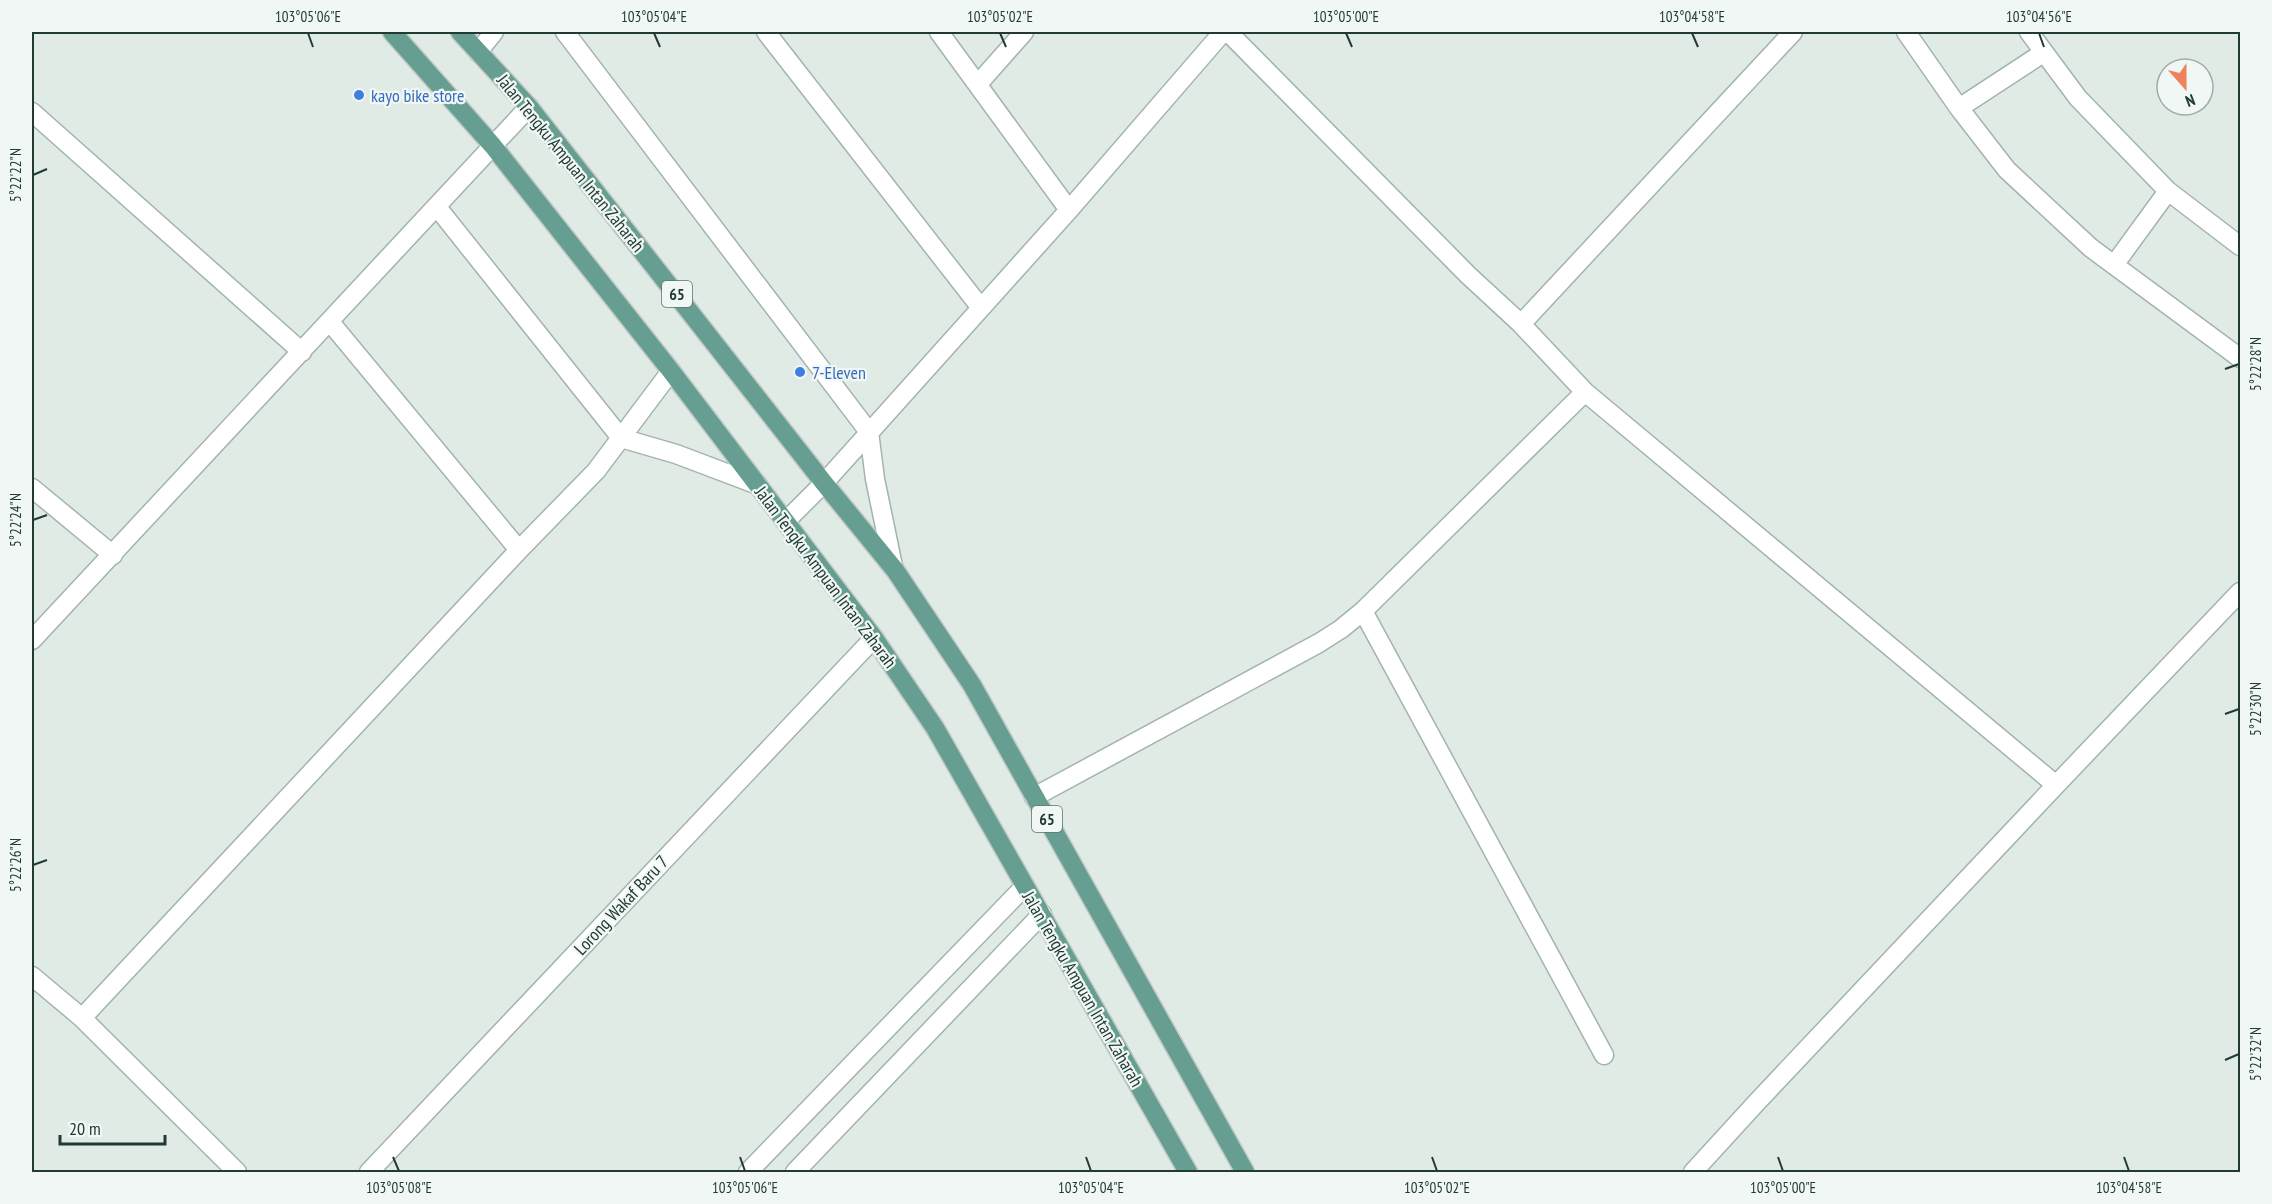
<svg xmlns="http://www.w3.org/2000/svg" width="2272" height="1204" viewBox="0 0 2272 1204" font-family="'PT Sans Narrow',sans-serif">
<rect width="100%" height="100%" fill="#e0ebe6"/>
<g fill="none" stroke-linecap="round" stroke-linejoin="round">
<defs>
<path id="minor" d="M565,32L869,432L875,479L893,566
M766,32L981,308
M939,32L1069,210
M1228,32L1468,275L1521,324L1585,392L2056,785L2240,592
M1906,32L1959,108L2007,170L2091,248L2240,358
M2029,32L2078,98L2168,191L2240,246
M478,52L494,32
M978,84L1024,32
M1959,108L2043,53
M32,112L302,352
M437,207L621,438L676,454L758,485
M2114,265L2168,191
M330,322L519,550
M1521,324L1793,32
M32,488L113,555
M786,521L824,483L1069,210L1223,32
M1363,611L1604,1055
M32,640L529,107
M1034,797L1319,643L1341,629L1363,611L1585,392
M32,976L82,1018L237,1172
M82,1018L519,550L596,471L671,371
M369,1172L874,638
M748,1172L1025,886
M795,1172L1042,914
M1693,1172L1757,1102L2056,785"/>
<path id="major" d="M392,32L493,146L671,371L874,638L935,728L1188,1172
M460,32L529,107L824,483L895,570L972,685L1245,1172"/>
</defs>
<use href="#minor" stroke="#a3b3ad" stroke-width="21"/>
<use href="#major" stroke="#c1c8c6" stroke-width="21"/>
<use href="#minor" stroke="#fff" stroke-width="18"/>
<use href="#major" stroke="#669f91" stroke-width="18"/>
</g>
<path fill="none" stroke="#213b34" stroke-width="2" d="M308,33L313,47M654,33L660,47M1000,33L1006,47M1346,33L1352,47M1692,33L1698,47M2039,33L2044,47M33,175L47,169M2225,369L2239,364M33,520L47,515M2225,714L2239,709M33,865L47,860M2225,1060L2239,1054M393,1157L399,1171M740,1157L745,1171M1086,1157L1091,1171M1432,1157L1437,1171M1778,1157L1783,1171M2124,1157L2129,1171"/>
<g fill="#3f7fe0" stroke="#f1f7f4" stroke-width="2">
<circle cx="359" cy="95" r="6"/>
<circle cx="800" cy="372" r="6"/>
</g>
<g text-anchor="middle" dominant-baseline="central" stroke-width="4.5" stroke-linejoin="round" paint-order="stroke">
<g fill="#f1f7f4" stroke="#5f736e" stroke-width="1.5">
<rect x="662" y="281" width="30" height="26" rx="4.5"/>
<rect x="1032" y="806" width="30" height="26" rx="4.5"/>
</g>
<g font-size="16" font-weight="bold" fill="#213b34">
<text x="677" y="294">65</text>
<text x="1047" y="819">65</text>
</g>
<g font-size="18" fill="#366cbe" stroke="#f1f7f4" text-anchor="start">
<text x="371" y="95">kayo bike store</text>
<text x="812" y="372">7-Eleven</text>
</g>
<g font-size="18" fill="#213b34" stroke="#f1f7f4">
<text transform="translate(571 163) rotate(51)">Jalan Tengku Ampuan Intan Zaharah</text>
<text transform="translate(826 577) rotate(53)">Jalan Tengku Ampuan Intan Zaharah</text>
<text transform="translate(621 905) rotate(-47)">Lorong Wakaf Baru 7</text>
<text transform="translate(1083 989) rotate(60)">Jalan Tengku Ampuan Intan Zaharah</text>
</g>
</g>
<rect width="2272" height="1204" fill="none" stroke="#f1f7f4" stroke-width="66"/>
<g transform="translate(2185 87) rotate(159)"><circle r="28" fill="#f1f7f4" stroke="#9eaca7" stroke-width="1.5"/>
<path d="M0-4.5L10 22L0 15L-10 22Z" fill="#ee825b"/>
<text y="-9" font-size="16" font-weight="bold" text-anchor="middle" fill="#213b34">N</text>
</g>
<path d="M60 1135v9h105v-9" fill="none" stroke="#213b34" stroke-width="3"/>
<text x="69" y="1135" font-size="18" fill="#213b34" stroke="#f1f7f4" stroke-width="4.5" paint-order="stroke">20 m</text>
<rect x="33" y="33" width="2206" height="1138" fill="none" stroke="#213b34" stroke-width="2"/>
<g font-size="15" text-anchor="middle" fill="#213b34">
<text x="308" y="22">103°05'06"E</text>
<text x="654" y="22">103°05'04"E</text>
<text x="1000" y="22">103°05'02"E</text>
<text x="1346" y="22">103°05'00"E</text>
<text x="1692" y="22">103°04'58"E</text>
<text x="2039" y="22">103°04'56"E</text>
<text transform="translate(16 175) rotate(-90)" y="5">5°22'22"N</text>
<text transform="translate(2256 364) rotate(-90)" y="5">5°22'28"N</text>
<text transform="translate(16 520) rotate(-90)" y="5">5°22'24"N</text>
<text transform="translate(2256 709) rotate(-90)" y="5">5°22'30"N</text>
<text transform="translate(16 865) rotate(-90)" y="5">5°22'26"N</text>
<text transform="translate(2256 1054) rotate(-90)" y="5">5°22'32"N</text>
<text x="399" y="1193">103°05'08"E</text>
<text x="745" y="1193">103°05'06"E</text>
<text x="1091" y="1193">103°05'04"E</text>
<text x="1437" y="1193">103°05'02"E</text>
<text x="1783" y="1193">103°05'00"E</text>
<text x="2129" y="1193">103°04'58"E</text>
</g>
</svg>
